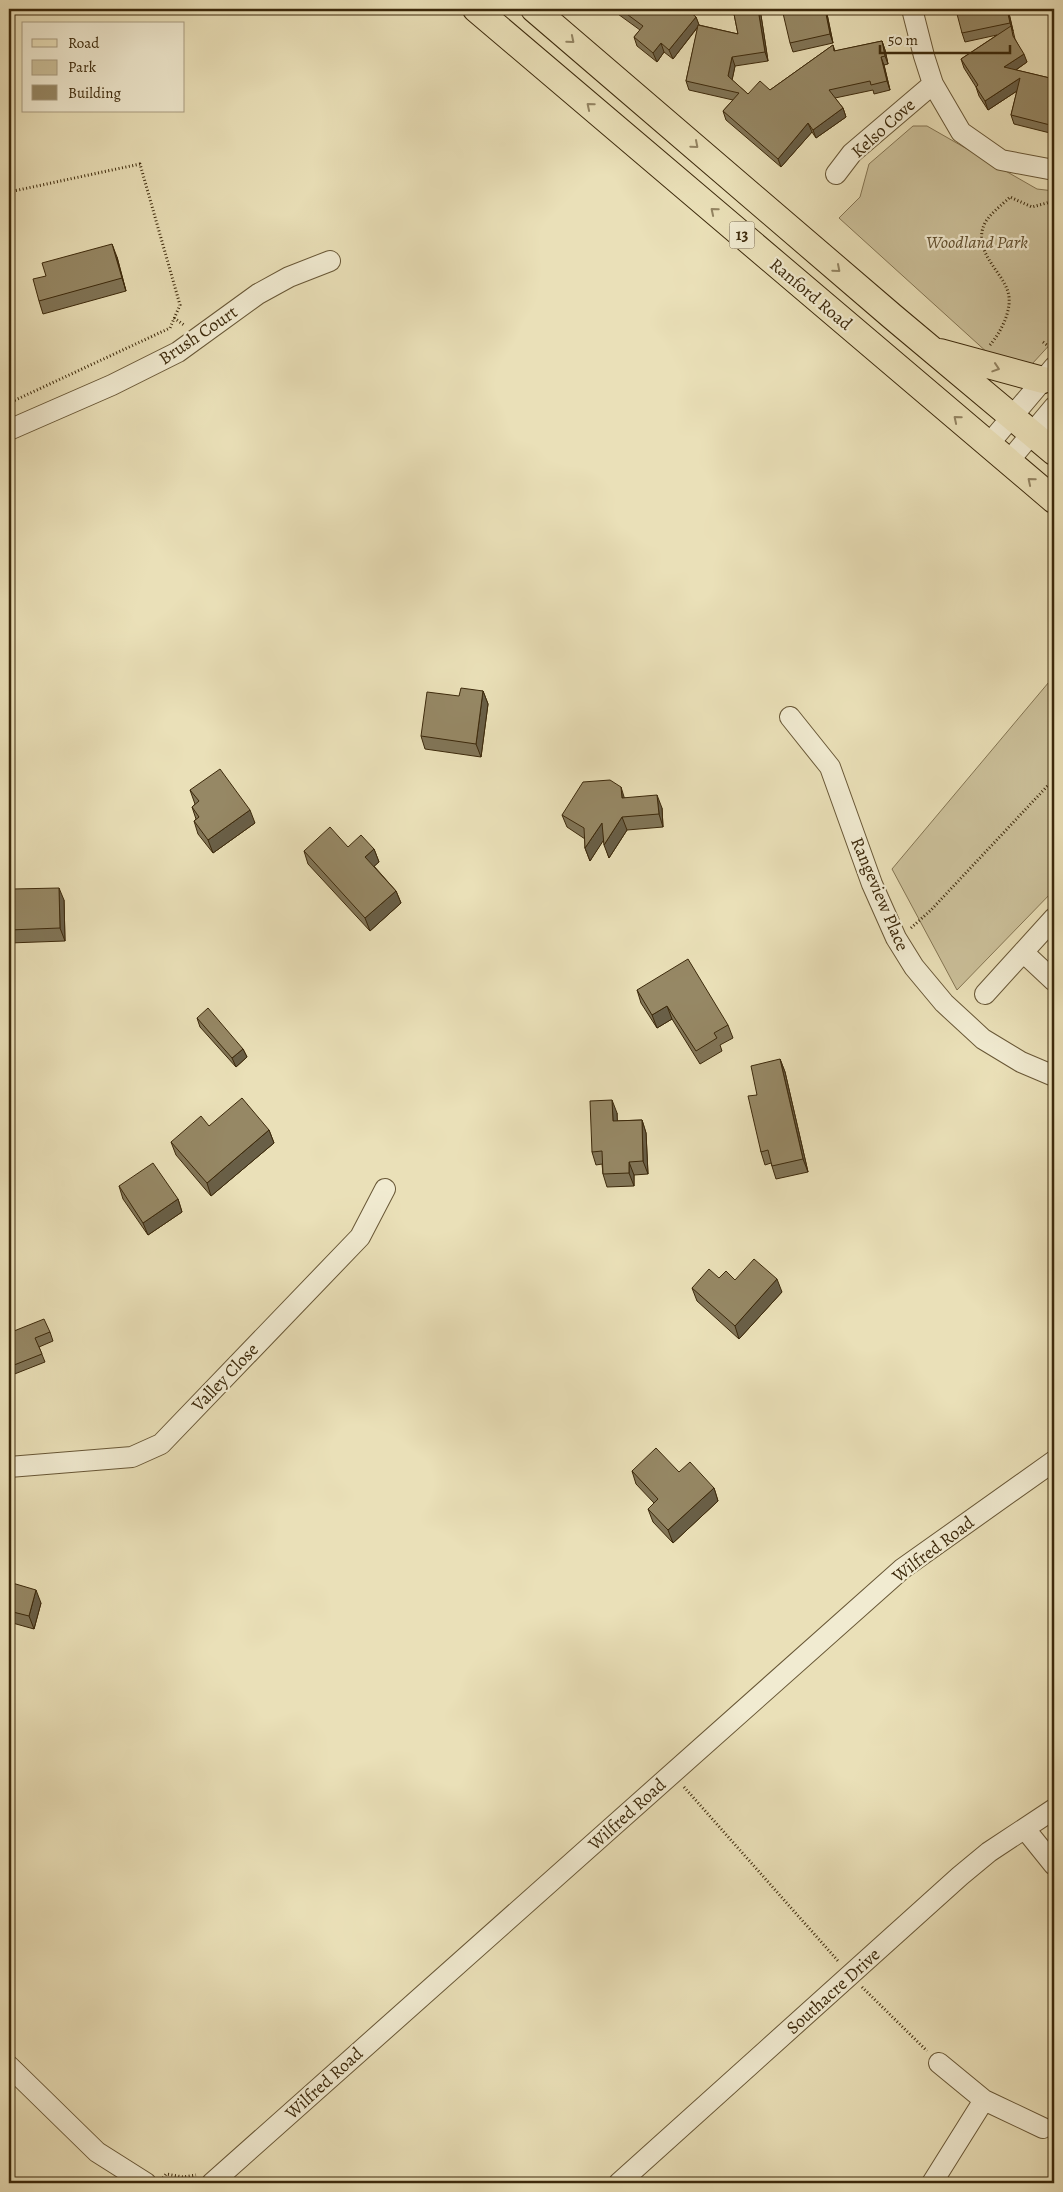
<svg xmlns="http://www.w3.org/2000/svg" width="1063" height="2192" viewBox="0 0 1063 2192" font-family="Alegreya,serif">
<rect width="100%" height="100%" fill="#eae0b8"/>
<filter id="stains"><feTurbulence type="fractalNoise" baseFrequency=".004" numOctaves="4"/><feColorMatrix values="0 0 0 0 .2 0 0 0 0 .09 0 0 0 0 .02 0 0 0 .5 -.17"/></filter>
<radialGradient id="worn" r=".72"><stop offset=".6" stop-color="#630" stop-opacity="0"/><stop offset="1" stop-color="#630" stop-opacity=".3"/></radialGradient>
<path fill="#ccc19b" stroke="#847553" d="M913,126H927L1037,189L1054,191V340L1032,364H1000L839,218L860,197L869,164Z
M1054,676V890L957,990L892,869Z"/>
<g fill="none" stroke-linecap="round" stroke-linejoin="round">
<defs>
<path id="minor" d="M912,9L924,56L933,84L961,132L1001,160L1054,170
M836,174L852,153L933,84
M9,430L112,385L178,352L258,294L289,277L330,261
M988,445L1054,367
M1008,462L1054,407
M790,717L830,767L872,884L896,938L914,967L944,1003L983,1039L1021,1062L1054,1076
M1023,952L1054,981
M985,994L1054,918
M9,1467L132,1457L161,1444L360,1237L385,1189
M1025,1829L1054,1865
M939,2063L984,2100L1043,2128
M9,2066L97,2152L146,2183
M212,2183L902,1569L1054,1461
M619,2183L960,1876L989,1852L1054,1809
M932,2183L984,2100"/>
<path id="major" d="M476,9L1054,500
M534,9L893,317L1054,452
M940,352L1043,380"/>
</defs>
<use href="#minor" stroke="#685736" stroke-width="22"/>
<use href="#major" stroke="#3c290b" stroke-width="28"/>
<path stroke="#3c290b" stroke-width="3" stroke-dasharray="1 2.5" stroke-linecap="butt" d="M9,192L140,164L180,305L170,328L9,403
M174,318L184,325
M1043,342L1052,349
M990,345C1001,332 1013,309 1008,292C1002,271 973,252 984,225C988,215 1002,205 1010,197L1032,207L1054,201
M911,928L931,910L1054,779
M684,1787L839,1962
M862,1987L927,2051
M163,2178L166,2174L183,2177L196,2175"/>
<use href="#minor" stroke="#f1ebd1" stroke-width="20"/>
<use href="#major" stroke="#eae0b8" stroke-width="26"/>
</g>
<path fill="#817557" stroke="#3c290b" d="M611,9H699L694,15L696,17L699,25L738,34L733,9H760L768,61L735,66L732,80L748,94L770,90L833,45L835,51L882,41L885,50L888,64L884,65L890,90L874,94L873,90L835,98L843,108L846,117L816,138L812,132L781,167L726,120L723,111L733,100L689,90L686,81L698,27L673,59L664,52L657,62L637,46L634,37L640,30Z
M826,9L833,43L793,52L790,43Z
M1008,9L1015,39L1027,62L1016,70L1054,79V134L1014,124L1011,115L1017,91L988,110L979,96L976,87L964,68L961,59L997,35L965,42L962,33V13Z
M117,257L126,291L43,314L39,301Z
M483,691L488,704L481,757L425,749L421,736L459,696Z
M190,790L255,823L213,853L198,834L194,821L196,819L192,807L195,804Z
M625,798L662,808L663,827L627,830L609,858L603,840L590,861L585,848V839L567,827L562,815Z
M348,847L374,849L379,862L374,866L396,891L401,903L370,931L308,864L304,851Z
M64,900L65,941L9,943V908Z
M637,990L728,1025L733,1038L720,1045L722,1051L700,1064L672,1019L657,1028L641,1003Z
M197,1018L243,1049L247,1057L236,1067L200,1027Z
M780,1059L785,1072L808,1172L776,1179L771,1163L765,1165L761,1152L757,1095Z
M617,1113V1121L642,1120L646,1133L648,1174L634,1175V1186L607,1187L603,1174L602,1164L596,1165L592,1152Z
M269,1130L274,1143L211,1196L176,1155L171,1142Z
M119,1186L178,1199L182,1212L148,1235L123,1199Z
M719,1278L735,1280L782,1292L739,1339L697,1301L692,1288Z
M50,1332L53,1341L39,1347L45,1362L12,1375L9,1366V1333Z
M632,1471L679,1472L714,1488L718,1501L673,1543L653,1522L648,1509L654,1503L636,1484Z
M9,1582L41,1603L34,1629L9,1622Z"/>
<path fill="#695f47" stroke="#3c290b" d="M689,9H699L691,19L688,10Z
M758,9H760L768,61L765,52Z
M825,9H826L833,43L830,34Z
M1007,9H1008L1013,31L1010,23Z
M696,17L699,25L673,59L669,50Z
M882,41L885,50L888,64L885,56Z
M661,43L664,52L657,62L653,53Z
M1024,54L1027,62L1007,76L1004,67Z
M732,57L735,66L731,85L728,76Z
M881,57L884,65L890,90L887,81Z
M1020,78L1023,87L988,110L985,101Z
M843,108L846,117L816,138L813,130Z
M808,123L812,132L781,167L778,159Z
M112,244L117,257L126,291L122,278Z
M483,691L488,704L481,757L476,744Z
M621,787L625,800L622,798Z
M657,795L662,808L663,827L659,814Z
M250,810L255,823L213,853L208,840Z
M622,817L627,830L609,858L604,845Z
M602,823L607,835L590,861L585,848Z
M374,849L379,862L370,870L365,857Z
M59,888L64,900L65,941L60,928Z
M396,891L401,903L370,931L365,918Z
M667,1006L672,1019L657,1028L652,1015Z
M243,1049L247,1057L236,1067L232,1058Z
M780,1059L785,1072L808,1172L803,1159Z
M612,1100L617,1113L618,1134L613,1121Z
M642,1120L646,1133L648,1174L643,1161Z
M269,1130L274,1143L211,1196L207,1183Z
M629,1162L634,1175V1186L629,1173Z
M178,1199L182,1212L148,1235L143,1223Z
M777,1279L782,1292L739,1339L735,1326Z
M714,1488L718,1501L673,1543L668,1530Z
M36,1590L41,1603L34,1629L29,1616Z"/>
<path fill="#968865" stroke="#3c290b" d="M620,9H689L688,10L696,17L669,50L661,43L653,53L634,37L643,26Z
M733,9H758L765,52L732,57L728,76L748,94L760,81L770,90L833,45L834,51L882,41L885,56L881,57L887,81L871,85L870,81L829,90L843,108L813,130L808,123L778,159L723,111L739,93L686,81L698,25L738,34Z
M782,9H825L830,34L790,43Z
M961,9H1007L1010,23L962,33L957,14L962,13Z
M1011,26L1013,36L1024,54L1004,67L1054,79V126L1011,115L1020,78L985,101L976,87L978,85L961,59Z
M112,244L122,278L39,301L33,279L46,276L42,263Z
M461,688L483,691L476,744L421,736L427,692L459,696Z
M220,769L250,810L208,840L194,821L199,817L192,807L199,801L190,790Z
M610,780L621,787L622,798L657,795L659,814L622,817L604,845L602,823L585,848L584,828L562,815L583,782Z
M330,827L348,847L361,835L374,849L365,857L396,891L365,918L304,851Z
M59,888L60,928L9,930V908H14L13,889Z
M688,959L728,1025L714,1033L717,1038L696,1051L667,1006L652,1015L637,990Z
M208,1008L243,1049L232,1058L197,1018Z
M780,1059L803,1159L772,1166L768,1150L761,1152L748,1096L757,1095L751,1066Z
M242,1098L269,1130L207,1183L171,1142L201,1116L209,1126Z
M612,1100L613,1121L642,1120L643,1161L629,1162V1173L603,1174L602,1151L592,1152L590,1101Z
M153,1163L178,1199L143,1223L119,1186Z
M754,1259L777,1279L735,1326L692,1288L709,1269L719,1278L726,1271L735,1280Z
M44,1319L50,1332L35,1338L42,1354L9,1367V1333Z
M656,1448L679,1472L690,1462L714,1488L668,1530L648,1509L658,1499L632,1471Z
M9,1582L36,1590L29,1616L9,1611Z"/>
<defs><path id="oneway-chevron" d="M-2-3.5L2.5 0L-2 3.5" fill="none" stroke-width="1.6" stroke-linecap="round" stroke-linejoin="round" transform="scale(1.25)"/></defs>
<g stroke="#938462">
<use href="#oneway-chevron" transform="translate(571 40) rotate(40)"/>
<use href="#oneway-chevron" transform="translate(590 106) rotate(-140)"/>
<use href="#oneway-chevron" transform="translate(695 145) rotate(41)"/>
<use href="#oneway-chevron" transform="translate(714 211) rotate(-140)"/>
<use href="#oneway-chevron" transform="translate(837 269) rotate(41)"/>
<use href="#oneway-chevron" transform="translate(996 368) rotate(18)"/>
<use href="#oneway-chevron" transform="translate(957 419) rotate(-140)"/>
<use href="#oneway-chevron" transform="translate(1031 481) rotate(-140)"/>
</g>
<g text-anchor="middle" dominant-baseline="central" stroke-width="4.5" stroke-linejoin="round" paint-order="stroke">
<rect fill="#f1ebd1" stroke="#726346" stroke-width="1" x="729.5" y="221.5" width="25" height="27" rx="4"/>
<g font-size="16" font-weight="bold" fill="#3c290b">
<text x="742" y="235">13</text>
</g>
<g font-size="18" fill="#3c290b" stroke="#f1ebd1">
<text transform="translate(883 128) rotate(-42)">Kelso Cove</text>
<text transform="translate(811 294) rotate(40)">Ranford Road</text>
<text transform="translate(198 335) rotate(-34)">Brush Court</text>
<text transform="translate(880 894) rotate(67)">Rangeview Place</text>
<text transform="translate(225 1377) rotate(-46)">Valley Close</text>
<text transform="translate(933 1549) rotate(-37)">Wilfred Road</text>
<text transform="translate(627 1814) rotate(-42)">Wilfred Road</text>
<text transform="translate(833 1991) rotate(-42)">Southacre Drive</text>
<text transform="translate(324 2083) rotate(-42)">Wilfred Road</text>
</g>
<g font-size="18" font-style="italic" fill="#604f2f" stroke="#f1ebd1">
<text x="977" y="242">Woodland Park</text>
</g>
</g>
<rect width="1063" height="2192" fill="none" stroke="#eae0b8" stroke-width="30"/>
<rect x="10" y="10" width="1043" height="2172" fill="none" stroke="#3c290b" stroke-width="2.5"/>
<rect x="15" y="15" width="1033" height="2162" fill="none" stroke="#3c290b"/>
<rect x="22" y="22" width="162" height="90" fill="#f1ebd1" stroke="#a99d82"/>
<rect x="32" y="39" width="25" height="8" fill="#eae0b8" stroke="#a99d82"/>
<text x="68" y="48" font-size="15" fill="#3c290b">Road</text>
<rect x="32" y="60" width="25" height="15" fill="#ccc19b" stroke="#a99d82"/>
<text x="68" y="72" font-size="15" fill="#3c290b">Park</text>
<rect x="32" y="85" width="25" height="15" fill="#968865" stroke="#a99d82"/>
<text x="68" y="98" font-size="15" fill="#3c290b">Building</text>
<path d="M880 45v8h130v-8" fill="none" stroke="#3c290b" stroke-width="2.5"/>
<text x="888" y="45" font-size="15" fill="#3c290b" stroke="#f1ebd1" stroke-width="4" paint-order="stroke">50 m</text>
<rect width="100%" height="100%" filter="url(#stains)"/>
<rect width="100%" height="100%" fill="url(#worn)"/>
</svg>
